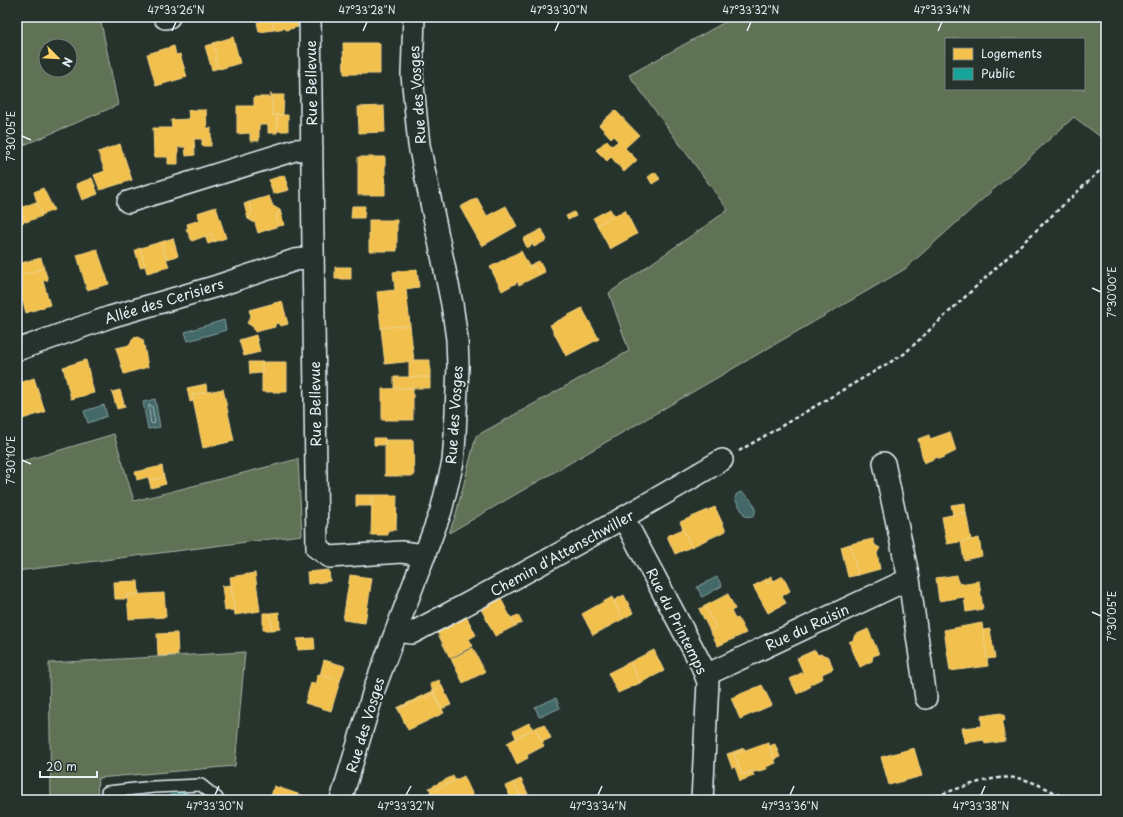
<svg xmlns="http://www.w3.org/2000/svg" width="1123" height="817" viewBox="0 0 1123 817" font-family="'Playpen Sans',sans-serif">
<rect width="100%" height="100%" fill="#26332d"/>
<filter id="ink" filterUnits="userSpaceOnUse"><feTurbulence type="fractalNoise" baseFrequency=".025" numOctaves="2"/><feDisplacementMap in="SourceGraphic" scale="8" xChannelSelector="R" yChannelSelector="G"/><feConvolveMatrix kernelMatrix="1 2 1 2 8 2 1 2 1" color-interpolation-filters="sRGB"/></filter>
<g filter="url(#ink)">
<path fill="#5f7254" stroke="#a4b2a6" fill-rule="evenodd" d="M17,17H103L101,22L118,105L17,148ZM46,46H70V70H46Z
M734,17H1106V141L1074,117L905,269L449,533L456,514L476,436L629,351L609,293L728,210L629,75ZM946,39H1084V89H946Z
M114,434L134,501L298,459L302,535L17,571V463Z
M245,652L235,766L98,778L97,800H51L49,663Z"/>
<path fill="#436868" stroke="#859fa2" d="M224,320L226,330L188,341L185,332Z
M155,399L160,427L148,429L143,402Z
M104,405L107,416L88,423L84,411Z
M740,492C749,495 760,508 753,517L745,516L735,499L736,495Z
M717,577L722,586L702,597L697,587Z
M556,698L560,708L539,717L535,707Z"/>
<path fill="#f2c14e" stroke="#efcf81" d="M280,17H296L298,27L286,30L285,28L274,30L272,19Z
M272,19L274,30L259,32L257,22Z
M233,37L240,63L220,69L216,64L215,60L217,56L213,43Z
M343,43H380V74H344Z
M213,44L217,56L215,60L216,64L220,68L212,70L205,46Z
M174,46L176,55L180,54L187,77L156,86L147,54Z
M271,93L272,115H277V133H268V125H259V141H250V133L237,134V106H254V97H271Z
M272,95H284L283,115H272Z
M384,106L385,132L359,133L358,107Z
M188,110H206L207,128H211V146H202V139H194L195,155L186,156L185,147H178V164H168V157H154L153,128H172L171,120L189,119Z
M615,110L639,135L625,148L637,160L624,172L611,157L607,161L596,150L607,140L612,146L618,141L613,136L611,138L599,125Z
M277,115H288V131H277Z
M120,144L132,180L100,190L94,175L105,171L98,152Z
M358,157H385V195H358Z
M655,172L660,179L652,184L648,177Z
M284,175L289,190L273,194L269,180Z
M92,178L98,194L82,200L76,184Z
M43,188L54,210L41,215L34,192Z
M269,196L273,206L280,210L276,217L279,226L258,233L255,223L248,219L252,212L249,202Z
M477,198L487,216L506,206L517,226L482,246L460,207Z
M36,202L42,216L26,222L20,208Z
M249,202L252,212L248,219L244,204Z
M352,206H365L364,218H351Z
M216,207L226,238L214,242L211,234L192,241L186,229L188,228L187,224L200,220L197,213Z
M610,209L614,216L597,225L593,218Z
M280,210L284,225L279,226L276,217Z
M625,210L637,234L610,249L597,225Z
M574,212L576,216L568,220L566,216Z
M22,213L26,221L17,225V215Z
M369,220H397V251H369Z
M542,229L547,240L534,247L528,236Z
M211,234L214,242L208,244L205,236Z
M528,236L532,245L527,248L523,239Z
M173,238L178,256L167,259L161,242Z
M161,242L169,267L147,273L140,248Z
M140,248L145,266L140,267L135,250Z
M97,249L109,284L87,290L77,255Z
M521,251L530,268L534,266L539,275L519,285L518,282L502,291L490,267Z
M41,258L44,268L21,275L17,264Z
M539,261L545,272L539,275L534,266L530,268L528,266Z
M335,267H351V279H335Z
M44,268L48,280L43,281L50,305L26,313L19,288L23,286L20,275Z
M417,269L419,287L406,289L410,325L381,328L377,292L395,290L393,272Z
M282,301L288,324L281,326L279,323L275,324V327L255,332L253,327L247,323L251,316L249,310Z
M582,308L599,339L566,356L550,325Z
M410,325L414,361L385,364L381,328Z
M256,335L260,352L244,356L239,340Z
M138,337L143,340L148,367L124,374L116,348L130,345L133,338Z
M86,360L94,393L71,399L63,367Z
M414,360H430V377H409V362Z
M249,362H262V373L250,374Z
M262,362H287V392H262Z
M394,377H430V388H394Z
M34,378L45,412L19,420L17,413V384Z
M206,384L207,392L192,395L193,401L190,402L187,388Z
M413,388V420H382V389Z
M223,389L234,441L203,448L192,395Z
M120,390L125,407L117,409L112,392Z
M950,432L956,451L946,456L939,459L938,457L924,463L918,439L929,435L930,439Z
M374,438H385V445H374Z
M385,440H413L414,476H385Z
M162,466L164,477L149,480L148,477L137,480L135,472Z
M164,477L166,484L151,488L149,480Z
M356,495H372V506H356Z
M372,495H397L396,530H388V535H371Z
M965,503L966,512L953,515L951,505Z
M715,507L726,531L691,547L680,522Z
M966,512L971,540L947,544L942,517Z
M683,529L691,547L675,554L667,536Z
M979,538L982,556L964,560L961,542Z
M873,539L875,545L880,548L877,553L880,569L858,575L850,544Z
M850,544L858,575L848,577L841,547Z
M329,570L330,581L308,584L307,572Z
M255,573L260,611L235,615L230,577Z
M350,575L372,578L365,623L343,620Z
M957,575L959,584L979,581L983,609L966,612L964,597L939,601L936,578Z
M771,576L774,581L768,584L765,580Z
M783,576L790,591L782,596L786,603L768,613L753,586L765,580L768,584Z
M138,581L139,594L127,595V599H115L114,582Z
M231,585L235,610L225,611L222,586Z
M164,593L166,617L129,619L127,595Z
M728,594L735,609L731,611L735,619L738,618L746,633L718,646L710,631L716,627L705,606Z
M624,595L633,613L623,619L613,601Z
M500,597L515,626L495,636L480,607Z
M612,597L623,619L593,635L582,614Z
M705,606L716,627L710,631L699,609Z
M279,612L280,629L272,630L270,613Z
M263,613H270L272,630H263Z
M518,615L522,623L515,626L511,618Z
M466,616L476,635L469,639L473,646L450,658L437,632Z
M982,623L988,666L950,671L944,630Z
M868,629L879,654L873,656L872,661L860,667L849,642L853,640L855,635Z
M990,629L995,658L987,659L983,630Z
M177,633L178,655L158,656L157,634Z
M314,638L315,649L298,650L297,639Z
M473,648L485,672L463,683L451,659Z
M654,650L664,671L640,683L630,662Z
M815,650L818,655L821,654L829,657L833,669L822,674L823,678L809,685L810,687L797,694L790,679L803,672L797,658Z
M324,660L345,666L340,681L320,675Z
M630,662L640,683L618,693L608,673Z
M318,674L340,681L331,711L305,703L311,683L315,684Z
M439,680L442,686L433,691L430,684Z
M762,685L772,705L740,719L731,698Z
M442,686L451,705L441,709L433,691Z
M433,691L434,693L398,709L397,708Z
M434,693L444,713L408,730L398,709Z
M1001,713L1004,715L1005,720L1002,723L1005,741L985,744L984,740L965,743L962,728L982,726L981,716Z
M529,723L533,729L516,738L513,731Z
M544,724L551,738L542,742L535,728Z
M535,728L544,746L527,755L528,758L517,764L507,743Z
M768,742L776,763L766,767L767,769L742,775L734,754Z
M775,744L780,757L774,759L769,746Z
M744,748L745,750L734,754L742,775L752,771L754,776L740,781L735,767L732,768L727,754Z
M914,748L922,776L889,785L881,757Z
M453,776L455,780L431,792L429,788Z
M464,776L475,800H423L421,797Z
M521,779L528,794L521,797L514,782Z
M514,782L521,797L512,800L505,786Z
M274,786L307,797L306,800H270Z"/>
<path fill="#17a398" stroke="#56bab5" d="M186,793L192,800H166L170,795Z"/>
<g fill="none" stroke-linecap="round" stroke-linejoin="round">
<path stroke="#a6babe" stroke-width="1" d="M149,405L152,406L155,422L154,424L151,423Z"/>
<defs>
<path id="lane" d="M107,792L154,787L201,785L217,798V800"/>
<path id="street" d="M310,17L317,548L330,557L401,552L425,555
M165,18L169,17
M128,202L295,150L312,149
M17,350L110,317L217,286L295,260L313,258
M884,463L909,579L926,698
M624,519L701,664L708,682L702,800
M397,631L412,633C517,578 620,521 722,460
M706,675L909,579
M341,800L375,687L441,511L453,462L455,435L458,366L457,339L452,304L419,145L412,75L414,17"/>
</defs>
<use href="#lane" stroke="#e8f1f8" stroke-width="14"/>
<use href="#street" stroke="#e8f1f8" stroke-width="24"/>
<path stroke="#e8f1f8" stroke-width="2.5" stroke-dasharray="4 3" stroke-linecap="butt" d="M739,451L904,354L1106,165
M923,800C948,793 991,774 1015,778C1034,780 1052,792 1069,800"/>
<use href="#lane" stroke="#26332d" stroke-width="11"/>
<use href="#street" stroke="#26332d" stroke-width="21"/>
</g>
</g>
<path fill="none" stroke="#e8f1f8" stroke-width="1.5" d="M172,31L176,22M363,31L367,22M555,31L559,22M747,31L751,22M938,31L942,22M22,136L31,140M1092,288L1101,292M22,460L31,464M1092,612L1101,616M215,795L219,786M406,795L411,786M598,795L602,786M790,795L794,786M981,795L985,786"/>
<g text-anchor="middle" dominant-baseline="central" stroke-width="4" stroke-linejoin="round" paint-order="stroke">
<g font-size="14" fill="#e8f1f8" stroke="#26332d">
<text transform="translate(311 83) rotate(-91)">Rue Bellevue</text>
<text transform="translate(417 95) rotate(-94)">Rue des Vosges</text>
<text transform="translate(164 301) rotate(-17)">Allée des Cerisiers</text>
<text transform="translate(315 404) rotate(-91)">Rue Bellevue</text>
<text transform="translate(454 415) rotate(-86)">Rue des Vosges</text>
<text transform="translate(562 553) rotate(-29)">Chemin d'Attenschwiller</text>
<text transform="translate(677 621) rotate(63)">Rue du Printemps</text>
<text transform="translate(807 627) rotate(-25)">Rue du Raisin</text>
<text transform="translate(365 725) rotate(-73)">Rue des Vosges</text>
</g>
</g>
<rect width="1123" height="817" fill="none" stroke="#26332d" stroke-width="44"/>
<rect x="945" y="38" width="140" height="52" fill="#26332d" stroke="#747f7e"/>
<rect x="953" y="48" width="20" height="12" fill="#f2c14e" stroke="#747f7e"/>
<text x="981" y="58" font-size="12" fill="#e8f1f8">Logements</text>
<rect x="953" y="68" width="20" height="12" fill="#17a398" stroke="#747f7e"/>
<text x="981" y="78" font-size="12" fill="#e8f1f8">Public</text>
<g transform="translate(58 58) rotate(114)"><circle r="19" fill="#26332d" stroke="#747f7e"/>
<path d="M0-3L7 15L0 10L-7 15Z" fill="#ffd166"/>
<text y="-6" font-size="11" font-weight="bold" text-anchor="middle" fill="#e8f1f8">N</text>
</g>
<path d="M40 771v6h57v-6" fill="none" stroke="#e8f1f8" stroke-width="2"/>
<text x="46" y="771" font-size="12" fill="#e8f1f8" stroke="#26332d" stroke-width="3" paint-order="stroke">20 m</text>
<rect x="22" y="22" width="1079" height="773" fill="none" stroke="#e8f1f8" stroke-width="1.5"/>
<g font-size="10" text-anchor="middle" fill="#e8f1f8">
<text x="176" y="14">47°33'26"N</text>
<text x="367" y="14">47°33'28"N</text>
<text x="559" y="14">47°33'30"N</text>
<text x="751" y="14">47°33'32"N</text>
<text x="942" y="14">47°33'34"N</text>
<text transform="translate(11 136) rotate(-90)" y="4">7°30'05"E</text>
<text transform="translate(1112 292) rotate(-90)" y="4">7°30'00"E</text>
<text transform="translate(11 460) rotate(-90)" y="4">7°30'10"E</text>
<text transform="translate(1112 616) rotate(-90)" y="4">7°30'05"E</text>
<text x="215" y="810">47°33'30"N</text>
<text x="406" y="810">47°33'32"N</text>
<text x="598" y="810">47°33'34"N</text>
<text x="790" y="810">47°33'36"N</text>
<text x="981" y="810">47°33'38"N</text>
</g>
</svg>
